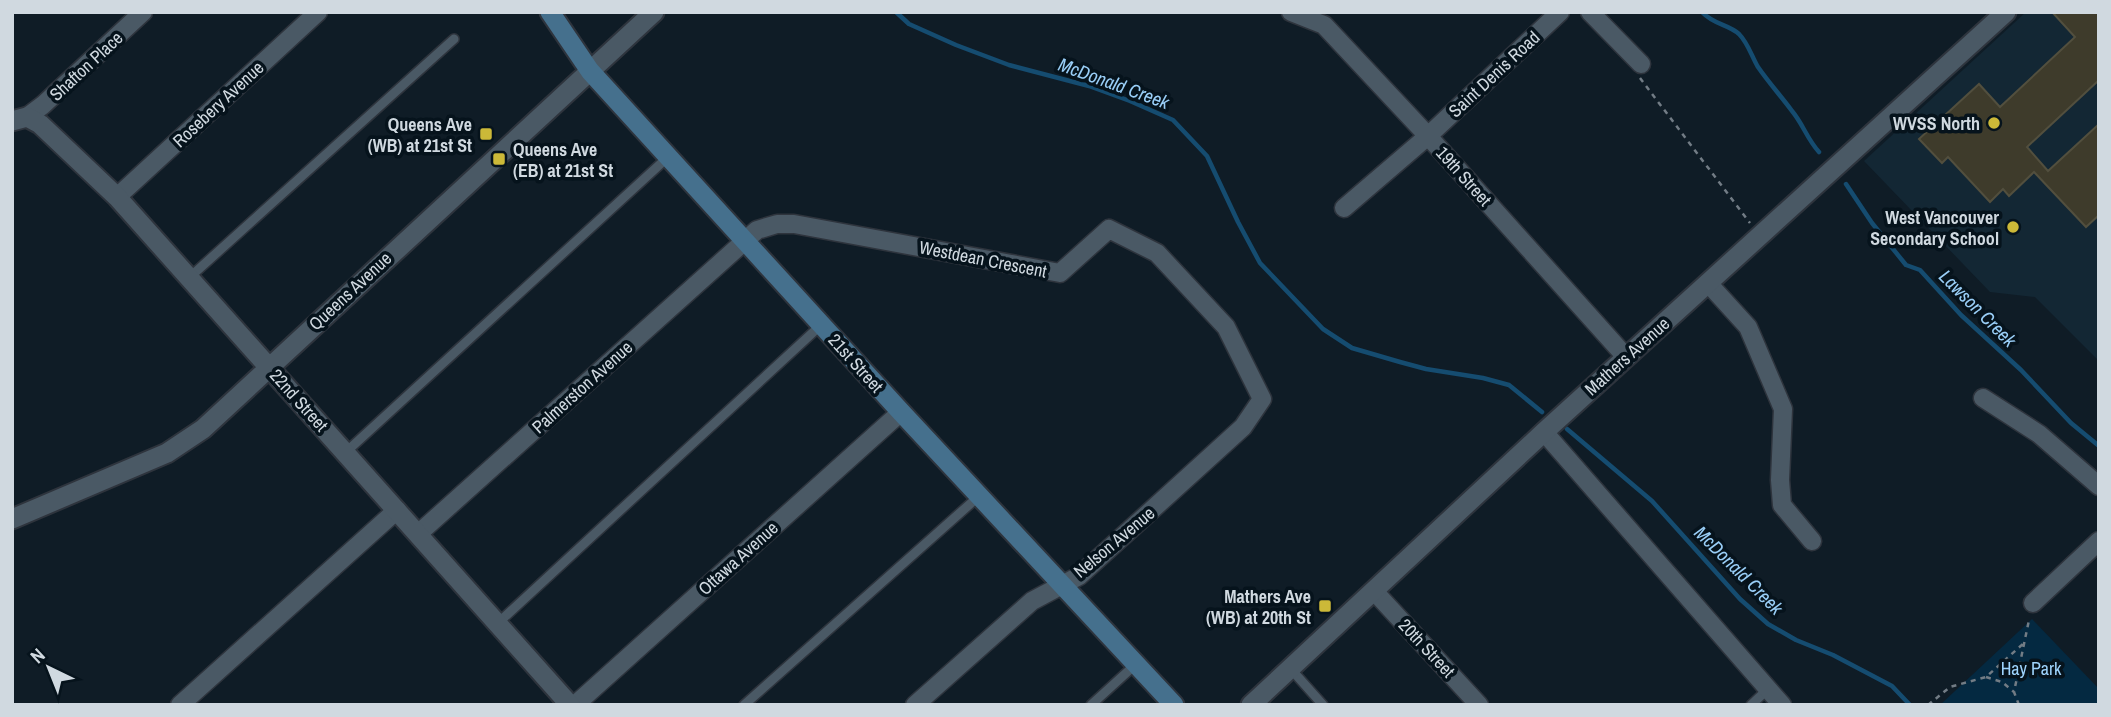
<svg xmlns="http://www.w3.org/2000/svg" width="2111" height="717" viewBox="0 0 2111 717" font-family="'Archivo Narrow',sans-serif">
<rect width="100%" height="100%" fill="#0f1c26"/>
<path fill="#132734" d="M2026,12H2099V361L2035,297L1990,292L1864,161Z"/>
<path fill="#042941" d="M2032,619L2099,689V705H1940Z"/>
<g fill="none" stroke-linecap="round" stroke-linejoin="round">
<path stroke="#154c70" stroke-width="4.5" d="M896,12L909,24L956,45L1009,65L1089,86L1130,101L1173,120L1207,156L1238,222L1260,263L1323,329L1352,348L1400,362L1426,369L1483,378L1509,385L1542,412
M1702,12C1714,25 1728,24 1739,34C1748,43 1752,57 1758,67C1769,83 1781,96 1792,111C1803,124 1807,139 1819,152
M1846,184L1872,223L1906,265L1920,270L1961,315L2021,370L2071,423L2099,446
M1567,429L1652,501L1740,599L1768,624L1796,640L1833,655L1892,686L1910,705"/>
</g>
<path fill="#3e3b2b" stroke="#524f3e" stroke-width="2" d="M2052,12H2099V80L2027,147L2048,171L2099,124V215L2086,227L2034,172L2009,196L2003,189L1990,202L1948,157L1942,163L1919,139L1979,84L2000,107L2075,37Z"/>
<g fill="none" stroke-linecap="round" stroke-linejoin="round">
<defs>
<path id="service" d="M190,277L454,39
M346,452L668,157
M498,623L821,325
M1290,668L1323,705
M744,705L979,496
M1091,705L1136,664
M1751,705L1768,689"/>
<path id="minor" d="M1291,12L1324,25L1428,136L1626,357
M1590,12L1641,64
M27,117L43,105L143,12
M117,197L318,12
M1344,208L1428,136L1560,12
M1708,283L1748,327L1783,409L1780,480L1782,505L1812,541
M1983,398L2039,434L2099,486
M1544,432L1782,705
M418,534L757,230L777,224H794L1060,273L1109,229L1157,253L1226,327L1262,399L1243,427L1079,576L1032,601L915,705
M1374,591L1479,705
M2033,603L2099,541
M180,705L397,510
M575,705L901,412"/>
<path id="tertiary" d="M12,121L27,117L40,124L117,197L570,705
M12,519L167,453L203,429L654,12
M1251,705L1544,432L2006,12"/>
<path id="secondary" d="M550,12L590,71L901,412L1174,705"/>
</defs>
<use href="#service" stroke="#2e343d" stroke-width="12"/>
<use href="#minor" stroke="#2e343d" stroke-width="21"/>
<use href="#tertiary" stroke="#2e343d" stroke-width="23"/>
<use href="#secondary" stroke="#2e343d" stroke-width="23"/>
<path stroke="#727c85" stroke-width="2.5" stroke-dasharray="5 5" stroke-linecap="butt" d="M1640,78L1750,223
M1986,677L2002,682L2014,692
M1928,705L1950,687L1986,677L2024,643
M2019,705L2014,692L2029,620"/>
<use href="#service" stroke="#4a5965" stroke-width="9"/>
<use href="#minor" stroke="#4a5965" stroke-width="18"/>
<use href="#tertiary" stroke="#4a5965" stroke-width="19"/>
<use href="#secondary" stroke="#45708d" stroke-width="19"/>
</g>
<g fill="#ccb938" stroke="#06131c" stroke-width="2.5">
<circle cx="1994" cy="123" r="7"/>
<rect x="479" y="127" width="14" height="14" rx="3.5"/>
<rect x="492" y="152" width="14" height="14" rx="3.5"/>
<circle cx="2013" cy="227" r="7"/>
<rect x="1318" y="599" width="14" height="14" rx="3.5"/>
</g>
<g text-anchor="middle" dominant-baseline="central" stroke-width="7" stroke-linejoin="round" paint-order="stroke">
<g font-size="18" fill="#d0d9e0" stroke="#06131c">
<text transform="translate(86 66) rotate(-43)">Shafton Place</text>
<text transform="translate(1494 74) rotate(-43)">Saint Denis Road</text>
<text transform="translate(218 104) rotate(-43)">Rosebery Avenue</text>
<text transform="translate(1464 176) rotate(48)">19th Street</text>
<text transform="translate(983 259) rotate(11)">Westdean Crescent</text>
<text transform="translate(350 291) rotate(-43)">Queens Avenue</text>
<text transform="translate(1627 356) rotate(-42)">Mathers Avenue</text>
<text transform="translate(856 363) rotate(48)">21st Street</text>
<text transform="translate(582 387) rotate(-42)">Palmerston Avenue</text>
<text transform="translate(299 400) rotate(48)">22nd Street</text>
<text transform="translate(1114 542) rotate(-40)">Nelson Avenue</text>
<text transform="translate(738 558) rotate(-42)">Ottawa Avenue</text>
<text transform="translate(1427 648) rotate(47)">20th Street</text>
</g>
<g font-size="18" font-weight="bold" fill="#d0d9e0" stroke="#06131c" text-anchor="end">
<text x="1980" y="123">WVSS North</text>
<text x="472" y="124">Queens Ave<tspan x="472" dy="21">(WB) at 21st St</tspan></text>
<text x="513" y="149" text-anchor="start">Queens Ave<tspan x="513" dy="21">(EB) at 21st St</tspan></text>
<text x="1999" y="217">West Vancouver<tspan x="1999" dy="21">Secondary School</tspan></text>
<text x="1311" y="596">Mathers Ave<tspan x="1311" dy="21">(WB) at 20th St</tspan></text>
</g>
<g font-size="18" fill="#9fd4fd" stroke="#06131c">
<text x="2031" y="668">Hay Park</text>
</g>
<g font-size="19" font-style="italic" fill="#99cef7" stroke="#06131c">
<text transform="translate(1114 83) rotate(20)">McDonald Creek</text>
<text transform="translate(1978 308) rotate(45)">Lawson Creek</text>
<text transform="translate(1739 570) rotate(45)">McDonald Creek</text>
</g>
</g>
<rect width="2111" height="717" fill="none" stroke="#d0d9e0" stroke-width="28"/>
<g transform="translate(49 668) rotate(317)" stroke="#06131c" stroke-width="5" paint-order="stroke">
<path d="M0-5L12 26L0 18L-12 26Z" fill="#d0d9e0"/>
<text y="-10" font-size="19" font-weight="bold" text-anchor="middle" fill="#d0d9e0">N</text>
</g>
</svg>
